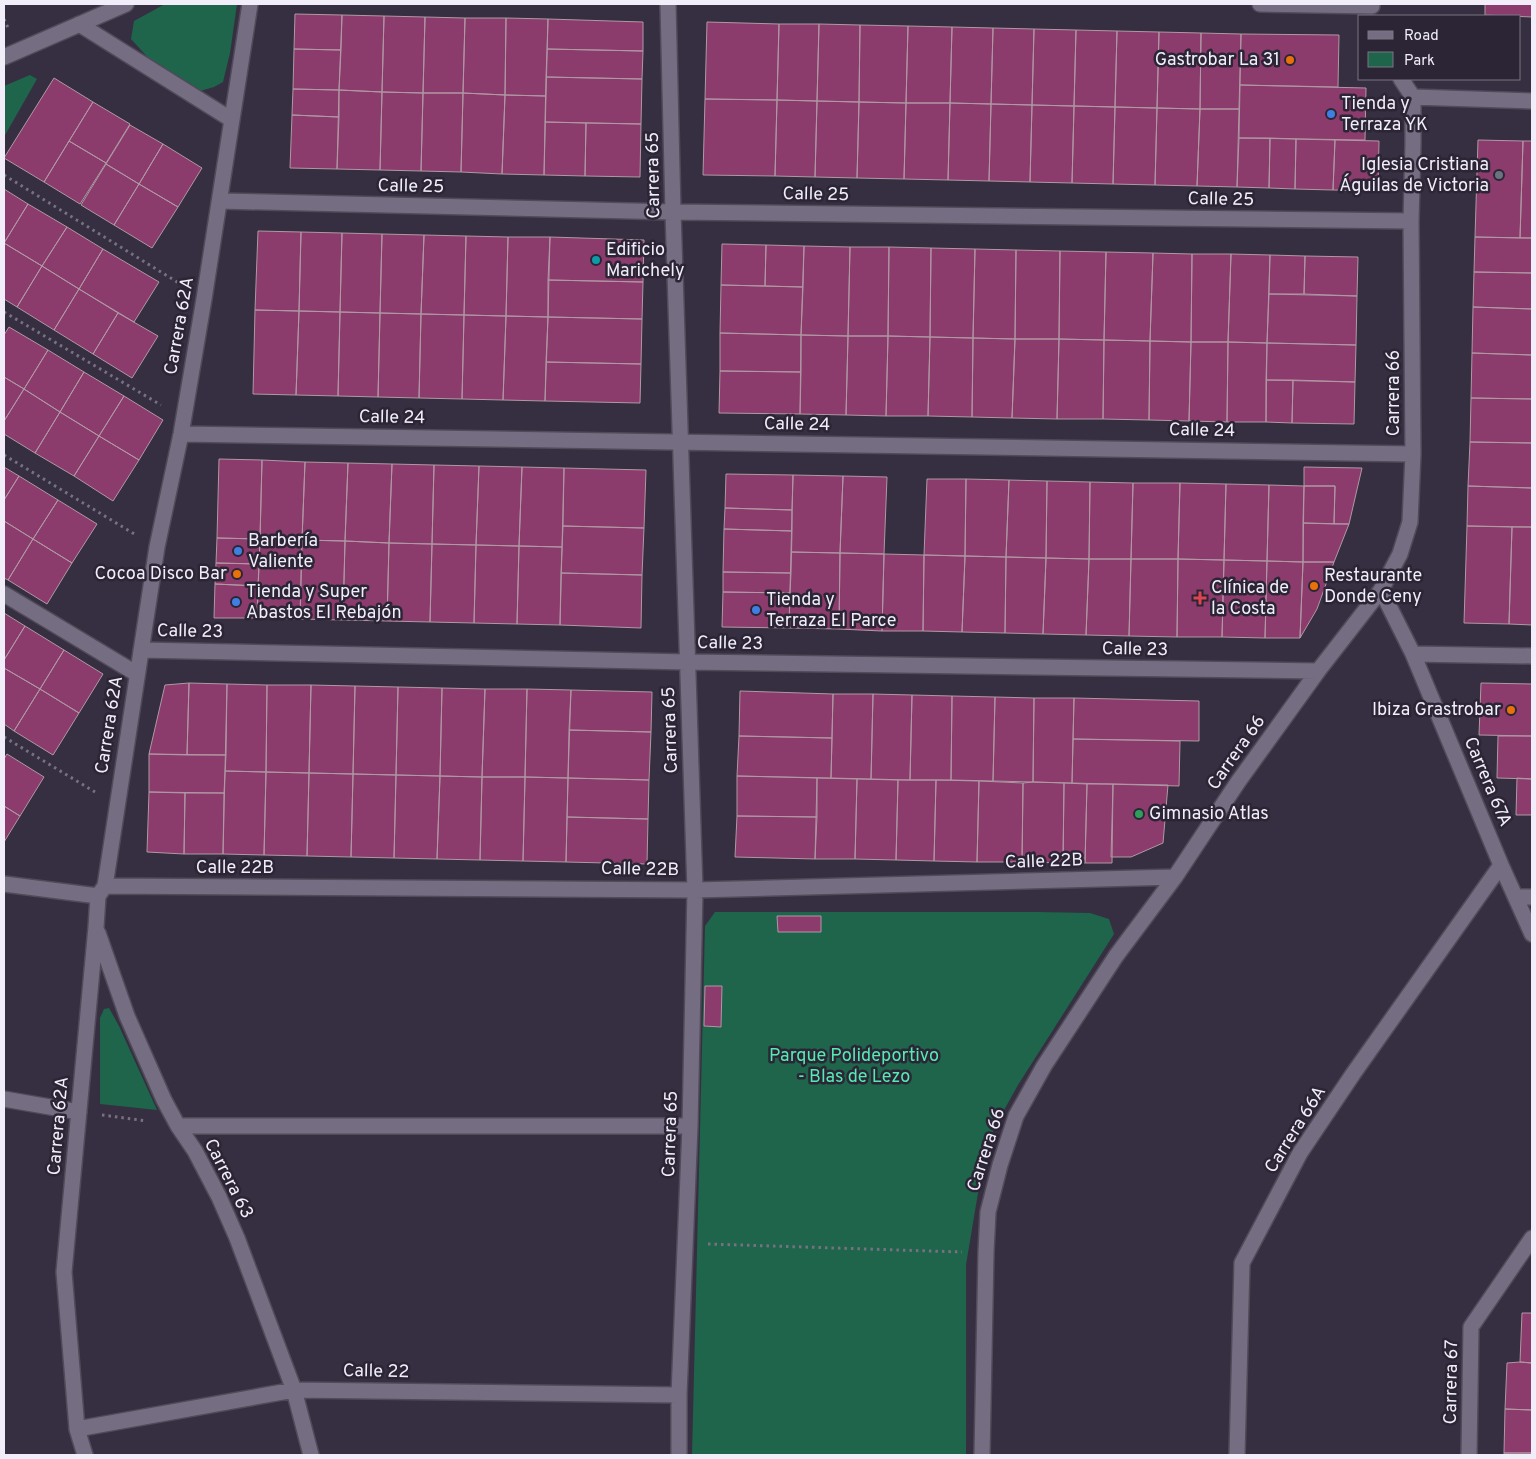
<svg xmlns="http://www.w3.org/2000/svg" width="1536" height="1459" viewBox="0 0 1536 1459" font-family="Overpass,sans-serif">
<rect width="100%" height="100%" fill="#352f41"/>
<path fill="#1e654b" d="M165,4H237L230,53L223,82L214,87L200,91L151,61L131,39L134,21Z
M30,75L37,79L4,137V86Z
M715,912H1038L1090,913L1109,919L1114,934L1018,1085L994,1128L981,1175L966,1265V1455H692L705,926Z
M109,1008L119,1026L157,1110L100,1104V1018L104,1009Z"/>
<path fill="#8b3c6c" stroke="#b098a4" d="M1485,4H1532V17L1485,15Z
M295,14L342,15L341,50L294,49Z
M342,15L384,16L382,92L339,90Z
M384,16L425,17L423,93L382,92Z
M425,17L465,18L463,93H423Z
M465,18H506L505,95L463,93Z
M506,18L548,19L546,96L505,95Z
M548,19L643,22V51L547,49Z
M707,22L779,24L777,100L705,99Z
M779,24H819L817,101L777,100Z
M819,24L860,25L859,102L817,101Z
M860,25L908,26L906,103L859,102Z
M908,26L952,27L950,103H906Z
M952,27L993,28L991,104L950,103Z
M993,28L1034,29L1032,105L991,104Z
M1034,29L1076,30L1074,106L1032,105Z
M1076,30L1117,31L1115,107L1074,106Z
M1117,31L1159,32L1157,108L1115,107Z
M1159,32L1201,33L1200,109L1157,108Z
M1201,33L1241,34L1239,109H1200Z
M1241,34L1339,35L1338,87L1240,85Z
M294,49L341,50L339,90L293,89Z
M547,49L643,51L642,79L546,77Z
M546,77L642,79L641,124L545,122Z
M54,78L93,102L44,182L4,158Z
M1240,85L1366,88L1365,140L1239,138Z
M293,89L339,90V117L292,115Z
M339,90L382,92L380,170L337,169Z
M382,92L423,93L421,171L380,170Z
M423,93H463L461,172L421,171Z
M463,93L505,95L502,174L461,172Z
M505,95L546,96L544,175L502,174Z
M705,99L777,100L775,176L703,175Z
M777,100L817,101L815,177L775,176Z
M817,101L859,102L857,178L815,177Z
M93,102L130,124L106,163L69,141Z
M859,102L906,103L904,179L857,178Z
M906,103H950L948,180L904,179Z
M950,103L991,104L989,181L948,180Z
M991,104L1032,105L1030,182L989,181Z
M1032,105L1074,106L1072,183L1030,182Z
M1074,106L1115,107L1113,184L1072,183Z
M1115,107L1157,108L1155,185L1113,184Z
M1157,108L1200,109L1197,186L1155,185Z
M1200,109H1239L1237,187L1197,186Z
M292,115L339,117L337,169L290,168Z
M545,122L586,123L585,176L544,175Z
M586,123L641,124L640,177L585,176Z
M130,125L163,144L139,184L106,164Z
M1239,138H1270L1269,188L1237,187Z
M1270,138L1296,139L1295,189L1269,188Z
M1296,139L1335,140L1333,190L1295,189Z
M1335,140L1379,141L1378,191L1333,190Z
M1478,140L1523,141L1520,238L1475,237Z
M69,141L106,163L80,204L44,182Z
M1523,141H1532V238H1520Z
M163,144L202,168L178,207L139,184Z
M106,164L139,184L114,225L81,205Z
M139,184L178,207L152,248L114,225Z
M4,189L28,204L4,243Z
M28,204L67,227L42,266L4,243Z
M67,227L103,249L79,289L42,266Z
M258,231L301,232L299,311L255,310Z
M301,232L342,233L340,312L299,311Z
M342,233L382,234L380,313L340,312Z
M382,234L424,235L421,314L380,313Z
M424,235L466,236L464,315L421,314Z
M466,236L508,237L506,316L464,315Z
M508,237H550L548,317L506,316Z
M550,237L644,240L643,282L548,280Z
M1475,237L1532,238V273L1474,272Z
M4,243L42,266L17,307L4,299Z
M722,244L766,245L765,286L721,285Z
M766,245L804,246L803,287L765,286Z
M804,246L850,247L848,336L801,335Z
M850,247H889L888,336H848Z
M889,247L931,248L930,337L888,336Z
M931,248L975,249L973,338L930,337Z
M103,249L159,282L134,322L79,289Z
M975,249L1016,250L1015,339L973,338Z
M1016,250L1060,251L1059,339H1015Z
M1060,251L1106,252L1104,340L1059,339Z
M1106,252L1153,253L1150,341L1104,340Z
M1153,253L1192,254L1191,342L1150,341Z
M1192,254H1231L1228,342H1191Z
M1231,254L1270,255L1267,343L1228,342Z
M1270,255L1305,256L1304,294H1269Z
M1305,256L1358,257L1357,296L1304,294Z
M42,266L79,289L54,330L17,307Z
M1474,272L1532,273V309L1473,307Z
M548,280L643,282L642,319L548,317Z
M721,285L803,287L801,335L720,333Z
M79,289L118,313L93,354L54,330Z
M1269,294L1357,296L1356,345L1267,343Z
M1473,307L1532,309V355L1472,353Z
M255,310L299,311L296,395L253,394Z
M299,311L340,312L338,396L296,395Z
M340,312L380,313L378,397L338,396Z
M118,313L158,336L132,378L93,354Z
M380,313L421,314L419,398L378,397Z
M421,314L464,315L462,399L419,398Z
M464,315L506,316L503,400L462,399Z
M506,316L548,317L545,401L503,400Z
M548,317L642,319L641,364L546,362Z
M9,327L48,350L24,389L4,377V335Z
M720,333L801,335V372L720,371Z
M801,335L848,336L846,415L800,414Z
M848,336H888L886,416L846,415Z
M888,336L930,337L928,416H886Z
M930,337L973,338L972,417L928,416Z
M973,338L1015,339L1012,418L972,417Z
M1015,339H1059L1057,419L1012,418Z
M1059,339L1104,340L1103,419H1057Z
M1104,340L1150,341L1149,420L1103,419Z
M1150,341L1191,342L1189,421L1149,420Z
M1191,342H1228L1227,422L1189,421Z
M1228,342L1267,343L1266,422H1227Z
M1267,343L1356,345L1355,382L1266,380Z
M48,350L84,372L60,412L24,389Z
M1472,353L1532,355V399L1471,398Z
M546,362L641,364L640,403L545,401Z
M720,371L801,372L800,414L719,413Z
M84,372L124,396L99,436L60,412Z
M4,377L24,389L4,421Z
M1266,380H1293L1292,423L1266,422Z
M1293,380L1355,382L1354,424L1292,423Z
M24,389L60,412L35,453L4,434V421Z
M124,396L163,420L139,460L99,436Z
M1471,398L1532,399V443L1470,442Z
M60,412L99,436L74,476L35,453Z
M99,436L139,460L113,501L74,476Z
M1470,442L1532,443V488L1468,486Z
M219,459L262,460L260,539L217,538Z
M262,460L305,462L302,540L260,539Z
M305,462L348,463L345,541L302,540Z
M348,463L392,464L389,543L345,541Z
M392,464L434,465L432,544L389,543Z
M434,465L479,466L476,545L432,544Z
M479,466L522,467L519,546L476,545Z
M4,467L19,476L4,500Z
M522,467L564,468L562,547L519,546Z
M1304,467L1362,468L1349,524H1334L1335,486H1304Z
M564,468L646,470L644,528L563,526Z
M726,474L793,475L792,510L725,508Z
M793,475L843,476L840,553L791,552Z
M19,476L58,500L33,539L4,521V500Z
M843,476L887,477L884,554L840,553Z
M927,479H966L965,556L924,555Z
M966,479L1009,480L1006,557L965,556Z
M1009,480L1047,481L1046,558L1006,557Z
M1047,481L1090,482L1089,559L1046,558Z
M1090,482L1133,483L1131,559H1089Z
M1133,483H1180L1178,559H1131Z
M1180,483L1226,484L1224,560L1178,559Z
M1226,484L1269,485L1267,561L1224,560Z
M1269,485L1304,486L1303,562L1267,561Z
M1304,486H1335L1334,524L1303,523Z
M1468,486L1532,488V527L1467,526Z
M58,500L97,524L72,563L33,539Z
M725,508L792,510V531L724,529Z
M4,521L33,539L8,580L4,578Z
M1303,523L1349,524L1334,562H1303Z
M563,526L644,528L642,575L561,573Z
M1467,526L1512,527L1509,624L1464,623Z
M1512,527H1532V625L1509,624Z
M724,529L792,531L791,573L723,572Z
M217,538L260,539L259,564L216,563Z
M33,539L72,563L47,604L8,580Z
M260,539L302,540L300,619L257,618Z
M302,540L345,541L343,620L300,619Z
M345,541L389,543L387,621L343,620Z
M389,543L432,544L430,622L387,621Z
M432,544L476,545L474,623L430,622Z
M476,545L519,546L517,624L474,623Z
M519,546L562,547L560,625L517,624Z
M791,552L840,553L839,629L789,628Z
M840,553L884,554L882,631L839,629Z
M884,554L924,555L923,631H882Z
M924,555L965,556L962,632L923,631Z
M965,556L1006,557L1005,633L962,632Z
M1006,557L1046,558L1043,634L1005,633Z
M1046,558L1089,559L1086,635L1043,634Z
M1089,559H1131L1129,636L1086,635Z
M1131,559H1178L1177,637L1129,636Z
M1178,559L1224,560L1222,637H1177Z
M1224,560L1267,561L1265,638L1222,637Z
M1267,561L1303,562L1300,638H1265Z
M1303,562H1334L1317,609L1300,638Z
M216,563L259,564L258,586L215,584Z
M723,572L791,573L790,593L723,592Z
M561,573L642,575L641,628L560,625Z
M215,584L258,586L257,618H214Z
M723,592L790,593L789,628L722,627Z
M4,613L25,626L4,660Z
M25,626L64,650L40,689L4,668V660Z
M64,650L103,674L79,713L40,689Z
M4,668L40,689L14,731L4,724Z
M189,683L227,684L226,755H187Z
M189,683L187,755L149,754L165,685Z
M1481,683L1532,684V736L1479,735Z
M227,684L267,685L266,772L225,771Z
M267,685H311L309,773L266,772Z
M311,685L355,686L353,774L309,773Z
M355,686L398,687L396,775L353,774Z
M398,687L442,688L440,776L396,775Z
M442,688L485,689L482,777L440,776Z
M40,689L79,713L53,755L14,731Z
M485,689H527L525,777H482Z
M527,689L571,690L568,778L525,777Z
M571,690L652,692L651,732L569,730Z
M740,691L833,694L832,738L739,736Z
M833,694H873L871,779L831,778Z
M873,694L912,695L910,780L871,779Z
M912,695L952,696L951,780H910Z
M952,696L995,697L993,781L951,780Z
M995,697L1034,698L1033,782L993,781Z
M1034,698H1074L1072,783L1033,782Z
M1074,698L1199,701V741L1073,739Z
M569,730L651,732L649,780L568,778Z
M739,736L832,738L831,778L737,776Z
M1498,736H1532V779L1497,778Z
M1073,739L1180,741L1179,786L1072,783Z
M7,754L44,777L20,816L4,806V759Z
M149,754L226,755L224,793L149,792Z
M225,771L266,772L264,855L223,854Z
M266,772L309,773L307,856L264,855Z
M309,773L353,774L351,857L307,856Z
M353,774L396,775L394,858L351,857Z
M396,775L440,776L437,859L394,858Z
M440,776L482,777L480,860L437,859Z
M737,776L817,778V817L737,816Z
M482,777H525L523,861L480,860Z
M525,777L568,778L566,862L523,861Z
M568,778L649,780L648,819L567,817Z
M817,778L857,779L855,859H815Z
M1517,778L1532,779V815H1516Z
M857,779L898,780L896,860L855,859Z
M898,780H936L934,861L896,860Z
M936,780L979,781L977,862L934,861Z
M979,781L1023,783L1022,862H977Z
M1033,782L1064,783L1063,863L1022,862L1023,783Z
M1064,783L1087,784L1085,863H1063Z
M1087,784H1113L1112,863H1085Z
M1113,784L1168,785L1163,843L1131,857H1111Z
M149,792L185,793L184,854L147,852Z
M185,793H224L223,854H184Z
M4,806L20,816L4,842Z
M737,816L817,817L815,859L735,857Z
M567,817L648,819L647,864L566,862Z
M777,916H821V932H778Z
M705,986H722L721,1027L704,1026Z
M1522,1313H1532V1363L1520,1362Z
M1520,1362L1532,1363V1410L1505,1409L1507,1363Z
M1505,1409L1532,1410V1453H1504Z
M1504,1453H1532V1455H1504Z"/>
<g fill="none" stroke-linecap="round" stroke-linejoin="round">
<defs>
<path id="street" d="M668,4L673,212L695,890L690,1126L679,1395V1455
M1260,4L1372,6
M79,24L232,120
M4,57L126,4
M1413,97L1532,101
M220,201L673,212L1411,221
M181,434L1413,454
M1381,590L1413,654L1501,865L1532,934
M4,594L137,674
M141,650L687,662L1318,671
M1413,654L1532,656
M4,884L98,896
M105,886L695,890L1175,877
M1516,897H1532
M98,933L127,1016L164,1100L178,1126L195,1151L219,1197L237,1238L294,1390L311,1455
M4,1099L79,1112
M178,1126H690
M77,1429L294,1390L679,1395
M85,1455L77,1429L64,1272L96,927L98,896L105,886L157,547L181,434L204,299L250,4
M982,1455L986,1252L988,1212L1000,1165L1016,1116L1044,1066L1116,956L1175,877L1238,782L1318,671L1381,590L1400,554L1410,522L1413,454L1411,221L1413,144V97L1401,79
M1237,1455L1242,1263L1300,1153L1353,1074L1501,865
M1469,1455L1471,1327L1532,1238"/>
</defs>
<use href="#street" stroke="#504a59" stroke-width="18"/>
<path stroke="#777181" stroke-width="3" stroke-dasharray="2.5 4" stroke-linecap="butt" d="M4,19L9,30
M4,175L182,285
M4,312L161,405
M4,455L136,535
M4,737L95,792
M102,1115L147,1121
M708,1244L962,1252"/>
<use href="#street" stroke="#756e83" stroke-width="15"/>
</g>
<g fill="#e8710a" stroke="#2b2536" stroke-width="2">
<circle cx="1290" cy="60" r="5"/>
<circle cx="237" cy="574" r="5"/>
<circle cx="1314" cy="586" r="5"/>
<circle cx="1511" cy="710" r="5"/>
</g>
<g fill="#3f7fe0" stroke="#2b2536" stroke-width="2">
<circle cx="1331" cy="114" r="5"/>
<circle cx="238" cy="551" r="5"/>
<circle cx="236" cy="602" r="5"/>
<circle cx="756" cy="610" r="5"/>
</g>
<circle fill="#6b7280" stroke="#2b2536" stroke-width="2" cx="1499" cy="175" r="5"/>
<circle fill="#0f9aa8" stroke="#2b2536" stroke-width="2" cx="596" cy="260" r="5"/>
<path fill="#e0444e" stroke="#2b2536" stroke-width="2" d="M1197.5 590.5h5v5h5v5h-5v5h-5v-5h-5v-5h5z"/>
<circle fill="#2e9e5b" stroke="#2b2536" stroke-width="2" cx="1139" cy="814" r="5"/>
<g text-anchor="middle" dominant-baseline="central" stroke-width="5" stroke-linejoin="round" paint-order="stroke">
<g font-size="18" fill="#f1edf9" stroke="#2b2536" text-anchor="start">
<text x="1280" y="60" text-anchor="end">Gastrobar La 31</text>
<text x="1341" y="104">Tienda y<tspan x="1341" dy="21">Terraza YK</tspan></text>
<text x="1489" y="165" text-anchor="end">Iglesia Cristiana<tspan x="1489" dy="21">Águilas de Victoria</tspan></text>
<text x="606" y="250">Edificio<tspan x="606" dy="21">Marichely</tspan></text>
<text x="248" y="541">Barbería<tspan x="248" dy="21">Valiente</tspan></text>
<text x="227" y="574" text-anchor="end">Cocoa Disco Bar</text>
<text x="1324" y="576">Restaurante<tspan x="1324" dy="21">Donde Ceny</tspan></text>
<text x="1211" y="588">Clínica de<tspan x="1211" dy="21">la Costa</tspan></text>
<text x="246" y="592">Tienda y Super<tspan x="246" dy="21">Abastos El Rebajón</tspan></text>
<text x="766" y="600">Tienda y<tspan x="766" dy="21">Terraza El Parce</tspan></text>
<text x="1501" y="710" text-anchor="end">Ibiza Grastrobar</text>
<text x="1149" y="814">Gimnasio Atlas</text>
</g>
<g font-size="18" fill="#f1edf9" stroke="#2b2536">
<text transform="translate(654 175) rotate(-91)">Carrera 65</text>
<text transform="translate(411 187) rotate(1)">Calle 25</text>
<text transform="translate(816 195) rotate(1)">Calle 25</text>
<text transform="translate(1221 200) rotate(1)">Calle 25</text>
<text transform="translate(180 326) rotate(-80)">Carrera 62A</text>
<text transform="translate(1394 393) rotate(-90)">Carrera 66</text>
<text transform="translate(392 418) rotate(1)">Calle 24</text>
<text transform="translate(797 425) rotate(1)">Calle 24</text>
<text transform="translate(1202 431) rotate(1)">Calle 24</text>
<text transform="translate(190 632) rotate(1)">Calle 23</text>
<text transform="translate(730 644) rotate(1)">Calle 23</text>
<text transform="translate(1135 650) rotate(1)">Calle 23</text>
<text transform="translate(110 725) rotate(-81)">Carrera 62A</text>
<text transform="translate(671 730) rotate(-92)">Carrera 65</text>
<text transform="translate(1237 753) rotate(-55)">Carrera 66</text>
<text transform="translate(1487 782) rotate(67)">Carrera 67A</text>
<text transform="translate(1044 862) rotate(-2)">Calle 22B</text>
<text x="235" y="868">Calle 22B</text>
<text transform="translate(640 870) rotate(1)">Calle 22B</text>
<text transform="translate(59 1126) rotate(-85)">Carrera 62A</text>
<text transform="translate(1296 1130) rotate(-58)">Carrera 66A</text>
<text transform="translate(671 1134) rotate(-88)">Carrera 65</text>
<text transform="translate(987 1150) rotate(-72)">Carrera 66</text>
<text transform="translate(228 1179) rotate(63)">Carrera 63</text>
<text transform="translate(376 1372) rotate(1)">Calle 22</text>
<text transform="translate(1452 1382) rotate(-89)">Carrera 67</text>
</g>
<g font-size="18" fill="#54ebb3" stroke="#2b2536">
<text x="854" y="1056">Parque Polideportivo<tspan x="854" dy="21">- Blas de Lezo</tspan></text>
</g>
</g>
<rect width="1536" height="1459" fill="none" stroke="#f1edf9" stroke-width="10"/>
<rect x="1358" y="15" width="162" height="65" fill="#2b2536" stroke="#7a7584"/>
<rect x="1368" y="31" width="25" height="8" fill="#756e83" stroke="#7a7584"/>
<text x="1404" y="40" font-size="15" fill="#f1edf9">Road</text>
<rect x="1368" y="52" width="25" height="15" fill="#1e654b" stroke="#7a7584"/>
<text x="1404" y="65" font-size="15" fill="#f1edf9">Park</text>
</svg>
